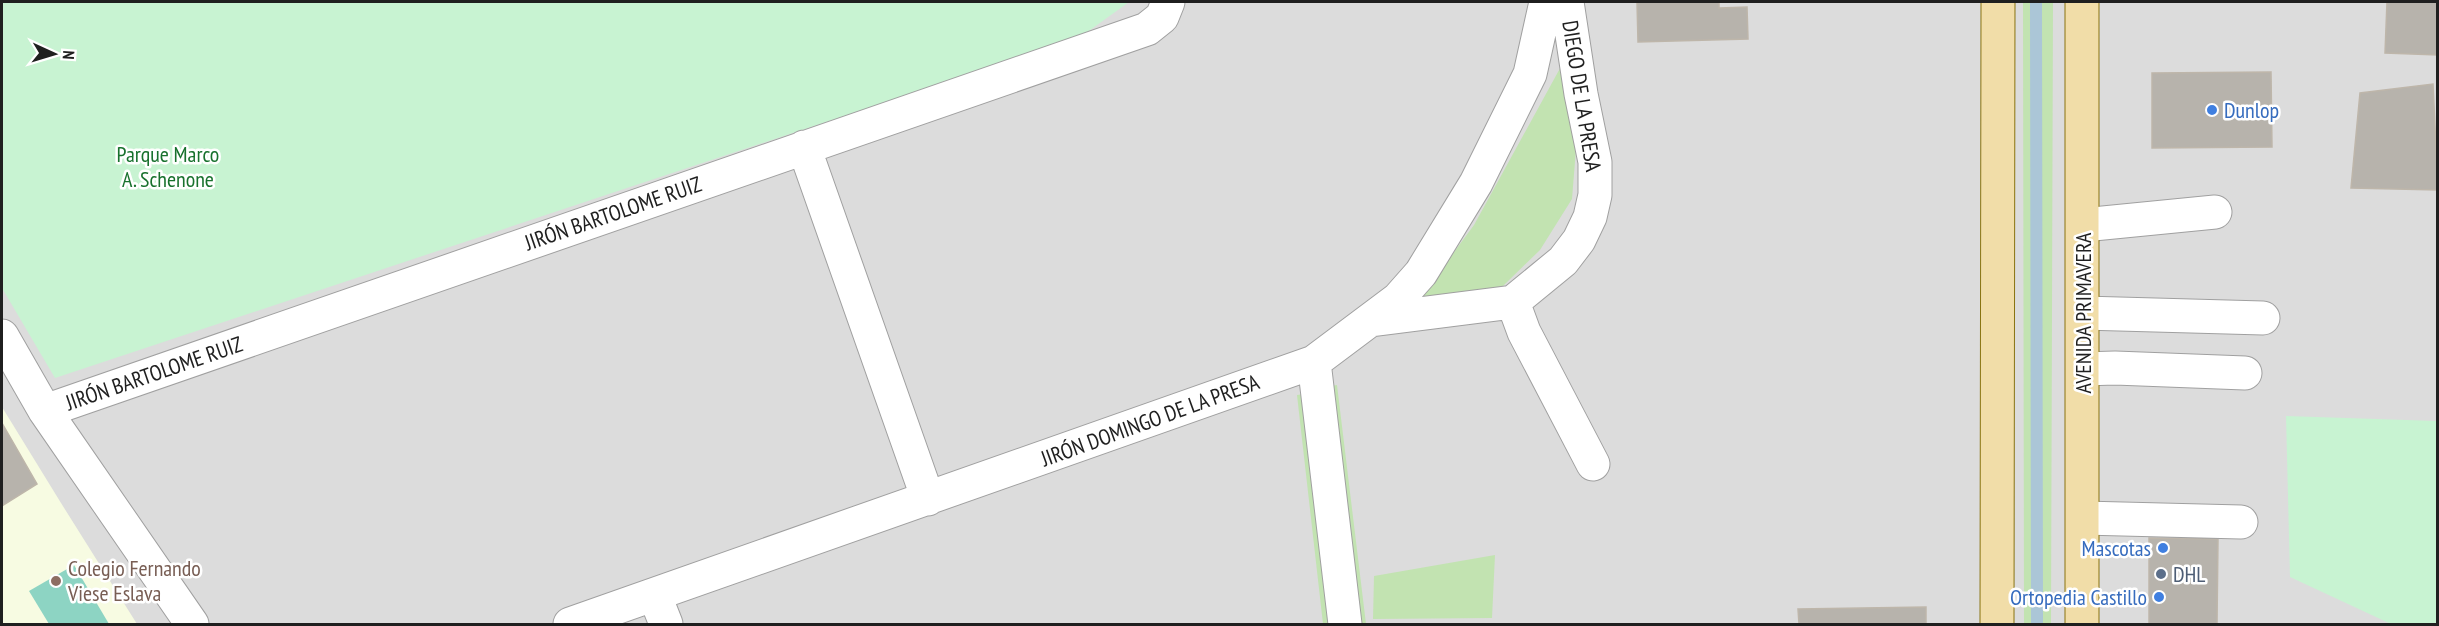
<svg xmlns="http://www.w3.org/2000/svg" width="2439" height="626" viewBox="0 0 2439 626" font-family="'PT Sans Narrow',sans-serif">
<rect width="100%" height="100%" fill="#eeede6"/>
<path fill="#dcdcdc" d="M2,2H2437V624H2Z"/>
<path fill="#f7fbe2" d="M2,407L61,503L137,624H2Z"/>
<path fill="#c2e3b1" d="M2023,2H2053L2051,624H2024Z
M1564,61L1576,149L1572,199L1540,250L1503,286L1417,302L1474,225Z
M1337,385L1366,624H1350L1323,387Z
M1312,393L1339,624H1323L1297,395Z
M1495,555L1492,618L1373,619L1374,576Z"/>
<path fill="#c8f3d2" d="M2,2H1129L1079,38L55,378L2,288Z
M2286,416L2437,421V624H2391L2290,577Z"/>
<path fill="#8dd4c3" d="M74,565L109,624H49L29,591Z"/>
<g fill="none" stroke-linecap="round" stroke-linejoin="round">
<path stroke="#abc6d7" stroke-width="12" d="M2036,2L2037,624"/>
</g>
<path fill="#b7b3ac" stroke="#beb6aa" stroke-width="1.5" d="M1637,2H1719V8L1747,7L1748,39L1638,42Z
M2387,2H2438V55L2385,53Z
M2271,72L2272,147L2152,148V73Z
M2433,84L2438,190L2351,188L2360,93Z
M2,423L37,484L2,506Z
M2149,538L2218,539L2217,624H2149Z
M1926,607V624H1799L1798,609Z"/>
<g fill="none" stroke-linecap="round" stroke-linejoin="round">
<defs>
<path id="minor" d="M804,147L928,499
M2083,225L2215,212
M1513,302L1524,332L1593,464
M2083,313L2263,318
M1371,320L1513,302L1563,261L1579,240L1590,217L1595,195V162L1581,94L1567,2
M2,336L45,411L192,624
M1314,362L1345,624
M2083,369L2115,368L2245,373
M45,411L1147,29L1162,17L1168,2
M2083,518L2241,522
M655,596L666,624
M570,624L1314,362L1398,299L1421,273L1476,183L1530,74L1546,2"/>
<path id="major" d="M2082,2V624
M1997,624L1998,2"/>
</defs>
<use href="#minor" stroke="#a0a0a0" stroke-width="35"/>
<use href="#major" stroke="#887311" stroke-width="35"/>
<use href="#minor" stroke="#fff" stroke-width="33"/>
<use href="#major" stroke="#f1dda8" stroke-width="33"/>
</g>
<g fill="#3f7fe0" stroke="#fff" stroke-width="2">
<circle cx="2212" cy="110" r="6"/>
<circle cx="2163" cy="548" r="6"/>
<circle cx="2159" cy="597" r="6"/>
</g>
<circle fill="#5c6f8a" stroke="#fff" stroke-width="2" cx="2161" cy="574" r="6"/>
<circle fill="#8d6e63" stroke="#fff" stroke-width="2" cx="56" cy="581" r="6"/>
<g text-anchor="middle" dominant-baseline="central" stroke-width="5" stroke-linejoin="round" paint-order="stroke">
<g font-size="22" fill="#1f1f1f" stroke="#fff">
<text transform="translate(1582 96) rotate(81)">DIEGO DE LA PRESA</text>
<text transform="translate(613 213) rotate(-19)">JIRÓN BARTOLOME RUIZ</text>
<text transform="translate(2083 313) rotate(-90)">AVENIDA PRIMAVERA</text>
<text transform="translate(154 373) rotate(-19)">JIRÓN BARTOLOME RUIZ</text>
<text transform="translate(1150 420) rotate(-20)">JIRÓN DOMINGO DE LA PRESA</text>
</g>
<g font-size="22" fill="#366cbe" stroke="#fff" text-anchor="end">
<text x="2224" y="110" text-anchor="start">Dunlop</text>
<text x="2151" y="548">Mascotas</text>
<text x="2147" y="597">Ortopedia Castillo</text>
</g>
<g font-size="22" fill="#18712d" stroke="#fff">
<text x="168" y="154">Parque Marco<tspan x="168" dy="25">A. Schenone</tspan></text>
</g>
<g font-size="22" fill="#785e54" stroke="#fff" text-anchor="start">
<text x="68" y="568">Colegio Fernando<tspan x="68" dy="25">Viese Eslava</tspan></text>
</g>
<g font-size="22" fill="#4e5e75" stroke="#fff" text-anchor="start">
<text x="2173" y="574">DHL</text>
</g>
</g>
<rect width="2439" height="626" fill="none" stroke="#1f1f1f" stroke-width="6"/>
<g transform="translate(54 54) rotate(94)" stroke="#ffffff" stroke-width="4.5" paint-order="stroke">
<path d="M0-4.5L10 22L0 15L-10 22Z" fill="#1f1f1f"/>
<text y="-9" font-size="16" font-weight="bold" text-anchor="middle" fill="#1f1f1f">N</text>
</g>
</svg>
